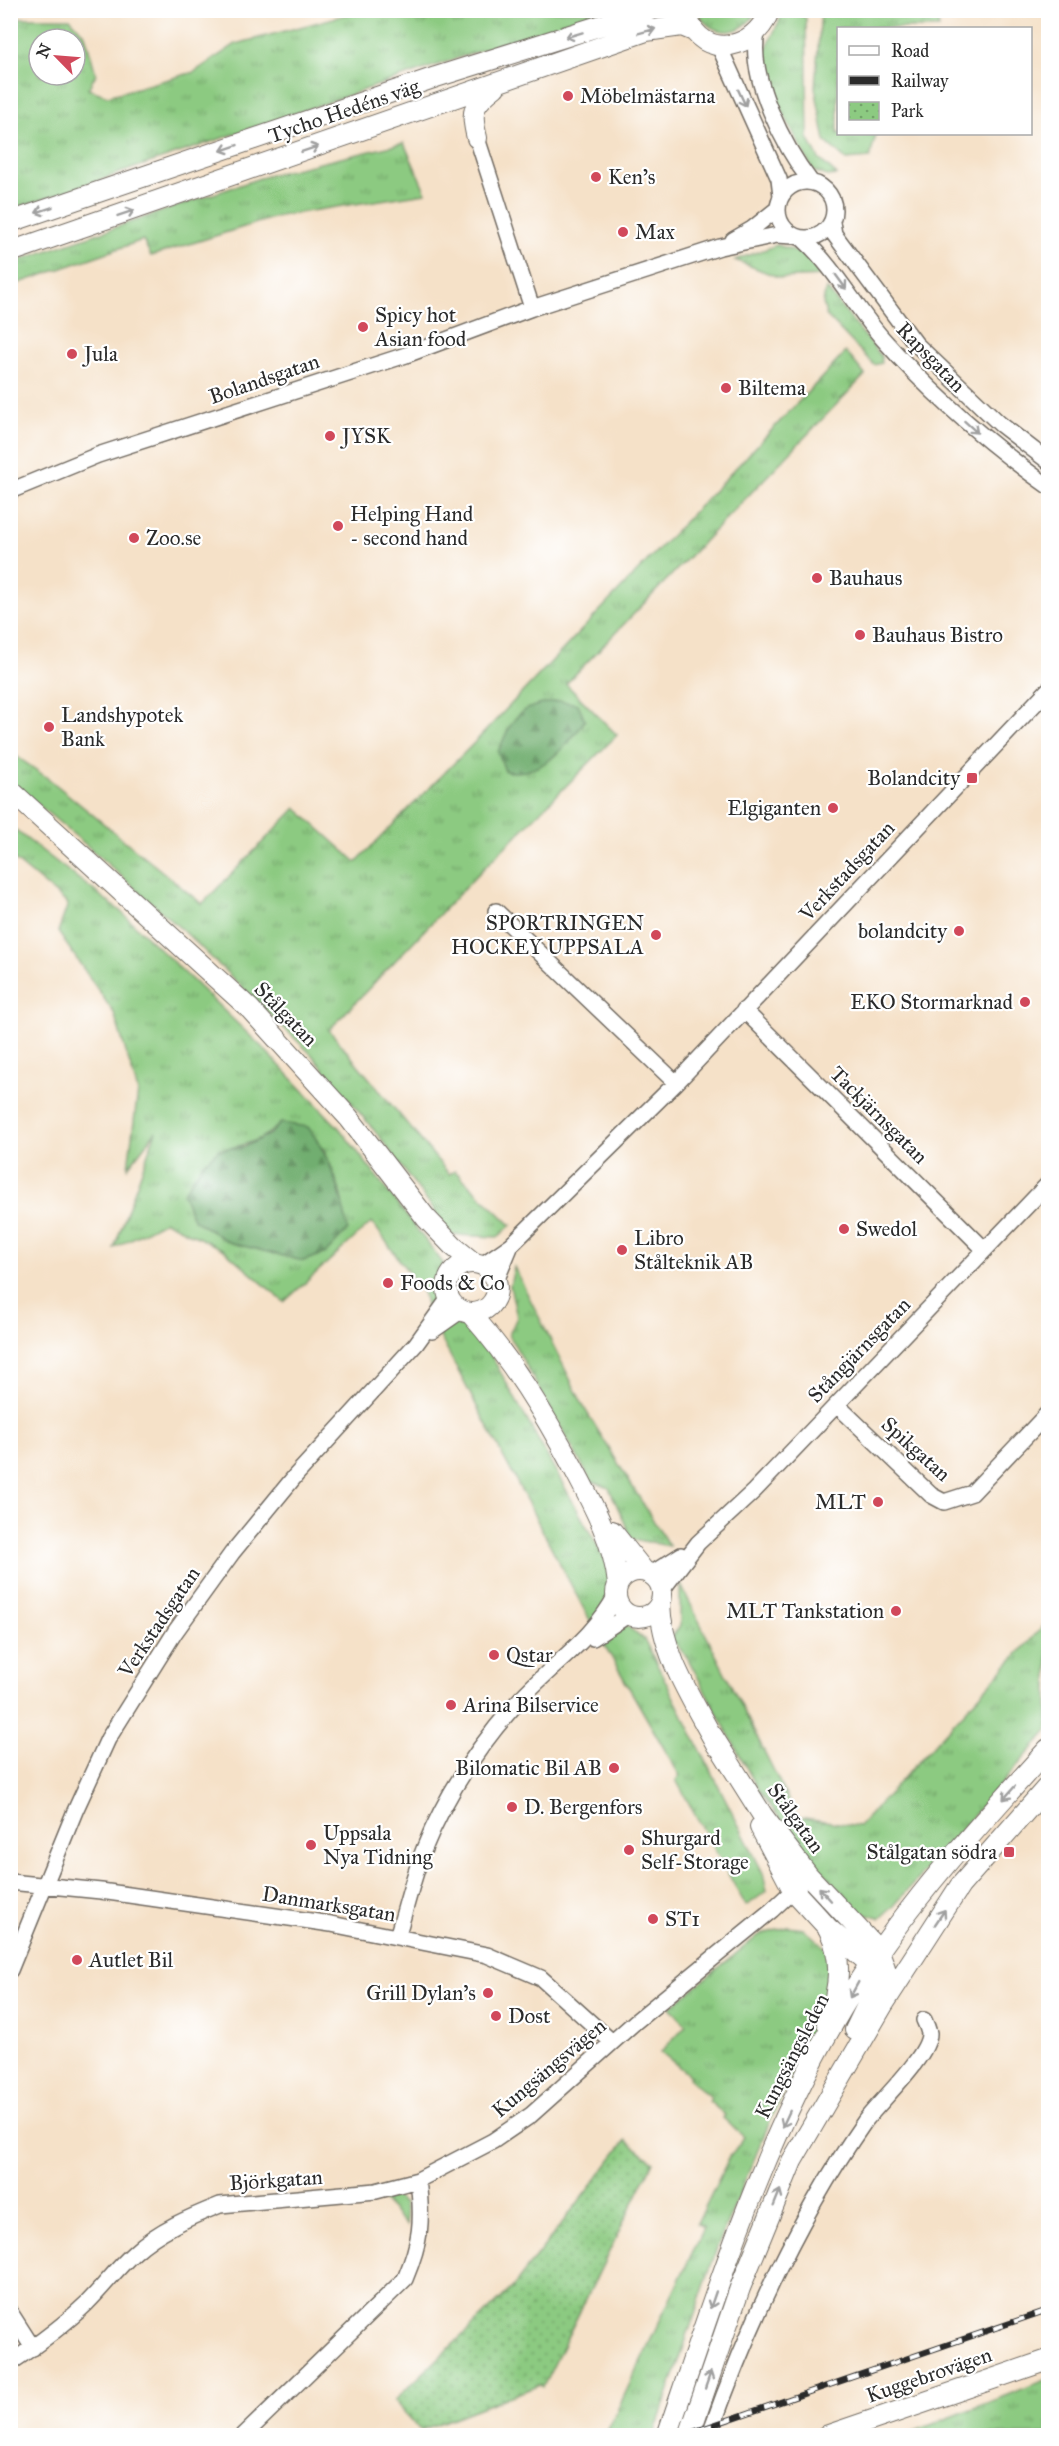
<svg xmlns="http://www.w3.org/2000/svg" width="1059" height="2446" viewBox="0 0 1059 2446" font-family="'IM FELL Great Primer',serif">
<defs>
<pattern id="grass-tufts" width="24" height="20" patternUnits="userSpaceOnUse" patternTransform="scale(1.5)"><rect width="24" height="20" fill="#8cca81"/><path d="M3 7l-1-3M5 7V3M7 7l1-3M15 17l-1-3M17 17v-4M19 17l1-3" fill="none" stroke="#73a46a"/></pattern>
<pattern id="forest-firs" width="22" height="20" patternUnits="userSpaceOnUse" patternTransform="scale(1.5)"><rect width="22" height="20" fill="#71ae6f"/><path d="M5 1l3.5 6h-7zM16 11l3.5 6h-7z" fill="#5d8e5b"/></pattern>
<pattern id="park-dots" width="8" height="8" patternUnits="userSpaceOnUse" patternTransform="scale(1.5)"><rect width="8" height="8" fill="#8cca81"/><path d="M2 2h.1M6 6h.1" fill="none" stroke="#73a46a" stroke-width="1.8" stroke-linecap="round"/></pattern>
</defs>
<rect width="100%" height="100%" fill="#fff"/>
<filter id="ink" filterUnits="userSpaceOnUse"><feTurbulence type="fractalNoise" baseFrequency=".0167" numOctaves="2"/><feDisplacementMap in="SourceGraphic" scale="12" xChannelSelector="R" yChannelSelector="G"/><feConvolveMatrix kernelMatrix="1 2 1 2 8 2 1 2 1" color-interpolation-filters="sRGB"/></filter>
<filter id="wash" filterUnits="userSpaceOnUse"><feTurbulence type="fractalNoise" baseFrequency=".008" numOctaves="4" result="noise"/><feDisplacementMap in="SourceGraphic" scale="24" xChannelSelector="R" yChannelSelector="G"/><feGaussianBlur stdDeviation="1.35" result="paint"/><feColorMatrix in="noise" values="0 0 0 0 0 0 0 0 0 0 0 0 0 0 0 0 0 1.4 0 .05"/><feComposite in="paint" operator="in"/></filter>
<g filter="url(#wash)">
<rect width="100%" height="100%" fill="#f5e1c8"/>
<path fill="url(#grass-tufts)" stroke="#5c7a56" stroke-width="1.5" fill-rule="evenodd" d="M360,11H635L603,22L502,43L11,210L10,21L15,18H70L85,35L96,74L88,89L108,96L194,72L236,44ZM39,39H75V75H39Z
M698,11H756C745,37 709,39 698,11Z
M793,11L806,18L808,138L819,159L837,175L827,176L813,171L773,93L764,53L783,13Z
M821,11H943L936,12L939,28H838V134H876L870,158L846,160L825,141L815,87Z
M404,143L426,193L279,216L151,256L143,240L11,286V263L269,175Z
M777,245L805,254L823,276L780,278L735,260Z
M826,288L881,356L882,363L874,365L826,315L823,303Z
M846,352L865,375L566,684L617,735L481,871L329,1030L449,1174L455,1171L511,1225L498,1237L452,1235L382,1140L312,1055L189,936L85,844L11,782L10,752L49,779L202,904L296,808L356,862L475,742Z
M10,826L119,910L264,1049L340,1129L443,1263L441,1307L479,1334L611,1570L607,1611L644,1639L763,1873L767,1891L746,1906L676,1780L680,1776L587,1615L427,1312L424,1294L372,1222L284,1302L224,1250L165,1221L114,1248L156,1131L128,1167L138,1091L114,1013L58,932L68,904L11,857ZM281,1123L324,1149L333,1171L343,1200L326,1253L303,1261L228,1242L218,1150C244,1146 262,1141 281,1123Z
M514,1267L586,1411L669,1546L632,1539L609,1488L591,1481L509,1335L517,1317L510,1286Z
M680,1583L797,1817L859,1826L1048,1621V1731L893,1907L881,1918L861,1912L812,1860L759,1791L687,1657L671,1639L680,1625Z
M788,1927L804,1929L827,1949L830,1979L818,2022L771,2119L718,2245L654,2435L605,2436L704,2228L697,2224L729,2158L744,2137L723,2118L725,2115L709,2101L711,2098L688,2078L690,2076L661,2052L686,2025L670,2007L759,1935Z
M377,2195H393L404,2204L407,2226Z
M1048,2379V2435H905Z"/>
<path fill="url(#forest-firs)" stroke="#4e6c4d" stroke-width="1.5" d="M559,701L578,704L585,720C568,746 540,778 505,771L498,752C514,715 517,707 559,701Z
M281,1123L308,1127C331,1158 341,1191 348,1230L326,1253L303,1261L228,1242L193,1219L183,1193L202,1165L218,1150L246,1146L270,1134Z"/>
<path fill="url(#park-dots)" stroke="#5c7a56" stroke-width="1.5" d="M626,2140L653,2162L543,2387L540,2385L421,2430L394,2401L512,2288Z"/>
</g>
<g filter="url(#ink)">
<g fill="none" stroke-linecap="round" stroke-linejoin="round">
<defs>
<path id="minor" d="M757,33C748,77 784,147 811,182
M718,44L779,179L781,196
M477,138L532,308
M778 210a28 28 0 1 1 56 0a28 28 0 1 1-56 0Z
M832,222L834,234L916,344L1000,424L1048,461
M803,239C835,268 855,307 883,339C934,397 986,442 1048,486
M733,240L752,229L777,209
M10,491L98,455L406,355L532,308L720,247L777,235L793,236
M496,911L676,1083
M744,1010L985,1250
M482,1265L511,1245L676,1083L1048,690
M496,1281L511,1245
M432,1331L462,1310
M837,1405L931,1495L944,1502L972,1493L1048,1413
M651,1574L681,1555
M662,1590L698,1543L754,1491L1048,1184
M593,1638L628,1615
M10,1882L101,1891L331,1924L487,1955L541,1978L612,2042
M397,1937C406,1908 413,1877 424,1849C445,1797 477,1748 514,1706C547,1667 592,1642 616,1595
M10,1970L75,1811L108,1739L175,1632L232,1553L296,1475L416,1344L449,1298
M10,2312L33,2348
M10,2363C37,2345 64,2325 87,2303C104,2286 118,2267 135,2252C159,2230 190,2217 220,2205L376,2191L418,2180L493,2141L531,2115L635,2022L772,1910L800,1884
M243,2436L405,2279C421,2241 423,2221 418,2180
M709,2436C748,2326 798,2217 865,2121C879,2102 930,2055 929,2033C928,2029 926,2024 924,2020"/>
<path id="major" d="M684,10C687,17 690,26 695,32C718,60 761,41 769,10
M477,138C470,110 473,104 495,87
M10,222L436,77L650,10
M10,252L646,31L682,26L694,31
M10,790L250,1009L349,1118L426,1218L453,1246L474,1263
M447 1288a25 25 0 1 1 50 0a25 25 0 1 1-50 0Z
M470,1313C512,1360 544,1413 574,1469C593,1505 614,1543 618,1584
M612,1531L644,1571
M616 1594a23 23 0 1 1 46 0a23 23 0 1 1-46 0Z
M660,1603C661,1654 694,1702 717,1746
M712,1735L763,1816L808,1875L879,1951L885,1968L855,2030
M760,1827L793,1890L828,1928L871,1965L884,1968
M827,2023C839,1992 844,1960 829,1930
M667,2436C719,2283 771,2117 859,1981C913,1897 981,1823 1048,1749
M689,2436L740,2288L792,2161L883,2005L960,1886L1048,1786
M826,2436L1048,2360"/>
</defs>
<use href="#minor" stroke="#726b62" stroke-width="18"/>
<use href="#major" stroke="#726b62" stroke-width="22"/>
<use href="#minor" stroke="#fff" stroke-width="15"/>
<use href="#major" stroke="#fff" stroke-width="20"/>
<defs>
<path id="rail" d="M681,2436L1048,2310"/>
</defs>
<use href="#rail" stroke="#2b2b2b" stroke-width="6"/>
<use href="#rail" stroke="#fff" stroke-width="4" stroke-dasharray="11" stroke-linecap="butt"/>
</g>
<defs><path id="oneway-shaft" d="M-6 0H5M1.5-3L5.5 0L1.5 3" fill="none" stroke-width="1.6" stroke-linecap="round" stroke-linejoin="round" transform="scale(1.5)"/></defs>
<g stroke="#a0a0a0">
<use href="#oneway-shaft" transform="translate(647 31) rotate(-15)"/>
<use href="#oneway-shaft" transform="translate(574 35) rotate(163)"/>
<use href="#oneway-shaft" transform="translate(742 98) rotate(65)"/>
<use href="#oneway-shaft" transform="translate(229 148) rotate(161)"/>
<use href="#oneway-shaft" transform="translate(310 149) rotate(-19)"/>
<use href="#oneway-shaft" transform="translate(44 210) rotate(161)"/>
<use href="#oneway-shaft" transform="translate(126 213) rotate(-19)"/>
<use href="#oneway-shaft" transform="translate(841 282) rotate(54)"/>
<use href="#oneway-shaft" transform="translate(971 427) rotate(42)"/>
<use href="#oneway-shaft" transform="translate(1009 1793) rotate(131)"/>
<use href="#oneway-shaft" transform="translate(825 1894) rotate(-132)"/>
<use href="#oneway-shaft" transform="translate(940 1917) rotate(-56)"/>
<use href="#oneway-shaft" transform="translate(854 1990) rotate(119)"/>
<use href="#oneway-shaft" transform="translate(786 2119) rotate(115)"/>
<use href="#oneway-shaft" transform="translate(777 2198) rotate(-68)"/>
<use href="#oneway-shaft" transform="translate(713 2300) rotate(109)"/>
<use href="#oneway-shaft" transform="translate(708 2380) rotate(-71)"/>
</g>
</g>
<g fill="#d1495b" stroke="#fff" stroke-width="2">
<circle cx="568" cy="96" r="6"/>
<circle cx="596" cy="177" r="6"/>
<circle cx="623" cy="232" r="6"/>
<circle cx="363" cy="327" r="6"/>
<circle cx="72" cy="354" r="6"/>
<circle cx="726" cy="388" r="6"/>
<circle cx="330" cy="436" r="6"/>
<circle cx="338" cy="526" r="6"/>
<circle cx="134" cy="538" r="6"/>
<circle cx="817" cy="578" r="6"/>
<circle cx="860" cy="635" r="6"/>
<circle cx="49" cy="727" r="6"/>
<rect x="966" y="772" width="12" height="12" rx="3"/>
<circle cx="833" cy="808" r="6"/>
<circle cx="959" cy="931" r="6"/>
<circle cx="656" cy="935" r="6"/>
<circle cx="1025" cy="1002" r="6"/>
<circle cx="844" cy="1229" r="6"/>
<circle cx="622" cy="1250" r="6"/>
<circle cx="388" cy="1283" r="6"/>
<circle cx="878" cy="1502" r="6"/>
<circle cx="896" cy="1611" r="6"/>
<circle cx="494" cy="1655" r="6"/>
<circle cx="451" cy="1705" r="6"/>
<circle cx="614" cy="1768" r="6"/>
<circle cx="512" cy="1807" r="6"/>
<circle cx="311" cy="1845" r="6"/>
<circle cx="629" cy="1850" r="6"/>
<rect x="1003" y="1846" width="12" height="12" rx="3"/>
<circle cx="653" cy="1919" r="6"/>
<circle cx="77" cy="1960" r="6"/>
<circle cx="488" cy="1993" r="6"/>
<circle cx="496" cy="2016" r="6"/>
</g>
<g text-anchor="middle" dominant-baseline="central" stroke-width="4.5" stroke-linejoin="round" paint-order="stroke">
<g font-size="21" fill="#2b2b2b" stroke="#fff" text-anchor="start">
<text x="580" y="96">Möbelmästarna</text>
<text x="608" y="177">Ken's</text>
<text x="635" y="232">Max</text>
<text x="375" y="315">Spicy hot<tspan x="375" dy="24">Asian food</tspan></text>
<text x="84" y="354">Jula</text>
<text x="738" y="388">Biltema</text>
<text x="342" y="436">JYSK</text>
<text x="350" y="514">Helping Hand<tspan x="350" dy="24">- second hand</tspan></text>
<text x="146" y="538">Zoo.se</text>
<text x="829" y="578">Bauhaus</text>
<text x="872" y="635">Bauhaus Bistro</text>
<text x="61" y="715">Landshypotek<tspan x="61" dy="24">Bank</tspan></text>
<text x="960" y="778" text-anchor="end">Bolandcity</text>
<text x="821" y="808" text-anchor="end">Elgiganten</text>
<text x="644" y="923" text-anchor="end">SPORTRINGEN<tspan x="644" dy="24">HOCKEY UPPSALA</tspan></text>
<text x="947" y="931" text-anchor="end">bolandcity</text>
<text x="1013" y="1002" text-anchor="end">EKO Stormarknad</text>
<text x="856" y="1229">Swedol</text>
<text x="634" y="1238">Libro<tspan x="634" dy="24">Stålteknik AB</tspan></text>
<text x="400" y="1283">Foods &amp; Co</text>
<text x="866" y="1502" text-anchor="end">MLT</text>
<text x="884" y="1611" text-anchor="end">MLT Tankstation</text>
<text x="506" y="1655">Qstar</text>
<text x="463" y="1705">Arina Bilservice</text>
<text x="602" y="1768" text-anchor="end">Bilomatic Bil AB</text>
<text x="524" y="1807">D. Bergenfors</text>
<text x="323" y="1833">Uppsala<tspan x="323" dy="24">Nya Tidning</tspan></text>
<text x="641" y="1838">Shurgard<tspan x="641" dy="24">Self-Storage</tspan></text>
<text x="997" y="1852" text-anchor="end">Stålgatan södra</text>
<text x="665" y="1919">ST1</text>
<text x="89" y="1960">Autlet Bil</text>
<text x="476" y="1993" text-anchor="end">Grill Dylan's</text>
<text x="508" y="2016">Dost</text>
</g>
<g font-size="21" fill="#2b2b2b" stroke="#fff">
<text transform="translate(344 111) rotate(-19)">Tycho Hedéns väg</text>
<text transform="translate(931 357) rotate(46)">Rapsgatan</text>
<text transform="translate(264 379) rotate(-19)">Bolandsgatan</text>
<text transform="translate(847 871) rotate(-47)">Verkstadsgatan</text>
<text transform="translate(286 1014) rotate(46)">Stålgatan</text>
<text transform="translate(879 1115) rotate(45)">Tackjärnsgatan</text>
<text transform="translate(859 1350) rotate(-46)">Stångjärnsgatan</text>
<text transform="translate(916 1449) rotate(42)">Spikgatan</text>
<text transform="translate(159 1622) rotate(-56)">Verkstadsgatan</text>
<text transform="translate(796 1818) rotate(54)">Stålgatan</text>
<text transform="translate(329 1904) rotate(9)">Danmarksgatan</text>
<text transform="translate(792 2056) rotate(-63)">Kungsängsleden</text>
<text transform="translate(549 2068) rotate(-40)">Kungsängsvägen</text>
<text transform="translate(276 2180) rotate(-4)">Björkgatan</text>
<text transform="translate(929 2375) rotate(-19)">Kuggebrovägen</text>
</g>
</g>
<rect width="1059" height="2446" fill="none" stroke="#fff" stroke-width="36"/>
<rect x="837" y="27" width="195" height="108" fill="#ffffff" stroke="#aaaaaa" stroke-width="1.5"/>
<rect x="849" y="46" width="30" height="9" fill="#ffffff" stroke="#aaaaaa" stroke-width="1.5"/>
<text x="891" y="57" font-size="18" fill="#2b2b2b">Road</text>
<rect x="849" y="76" width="30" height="9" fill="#2b2b2b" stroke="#aaaaaa" stroke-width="1.5"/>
<text x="891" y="87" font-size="18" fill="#2b2b2b">Railway</text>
<rect x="849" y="102" width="30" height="18" fill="url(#park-dots)" stroke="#aaaaaa" stroke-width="1.5"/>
<text x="891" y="117" font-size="18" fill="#2b2b2b">Park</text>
<g transform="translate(57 57) rotate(295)"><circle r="28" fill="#ffffff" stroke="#aaaaaa" stroke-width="1.5"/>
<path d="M0-4.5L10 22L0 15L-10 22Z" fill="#d1495b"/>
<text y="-9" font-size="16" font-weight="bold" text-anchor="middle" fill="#2b2b2b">N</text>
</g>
</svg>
